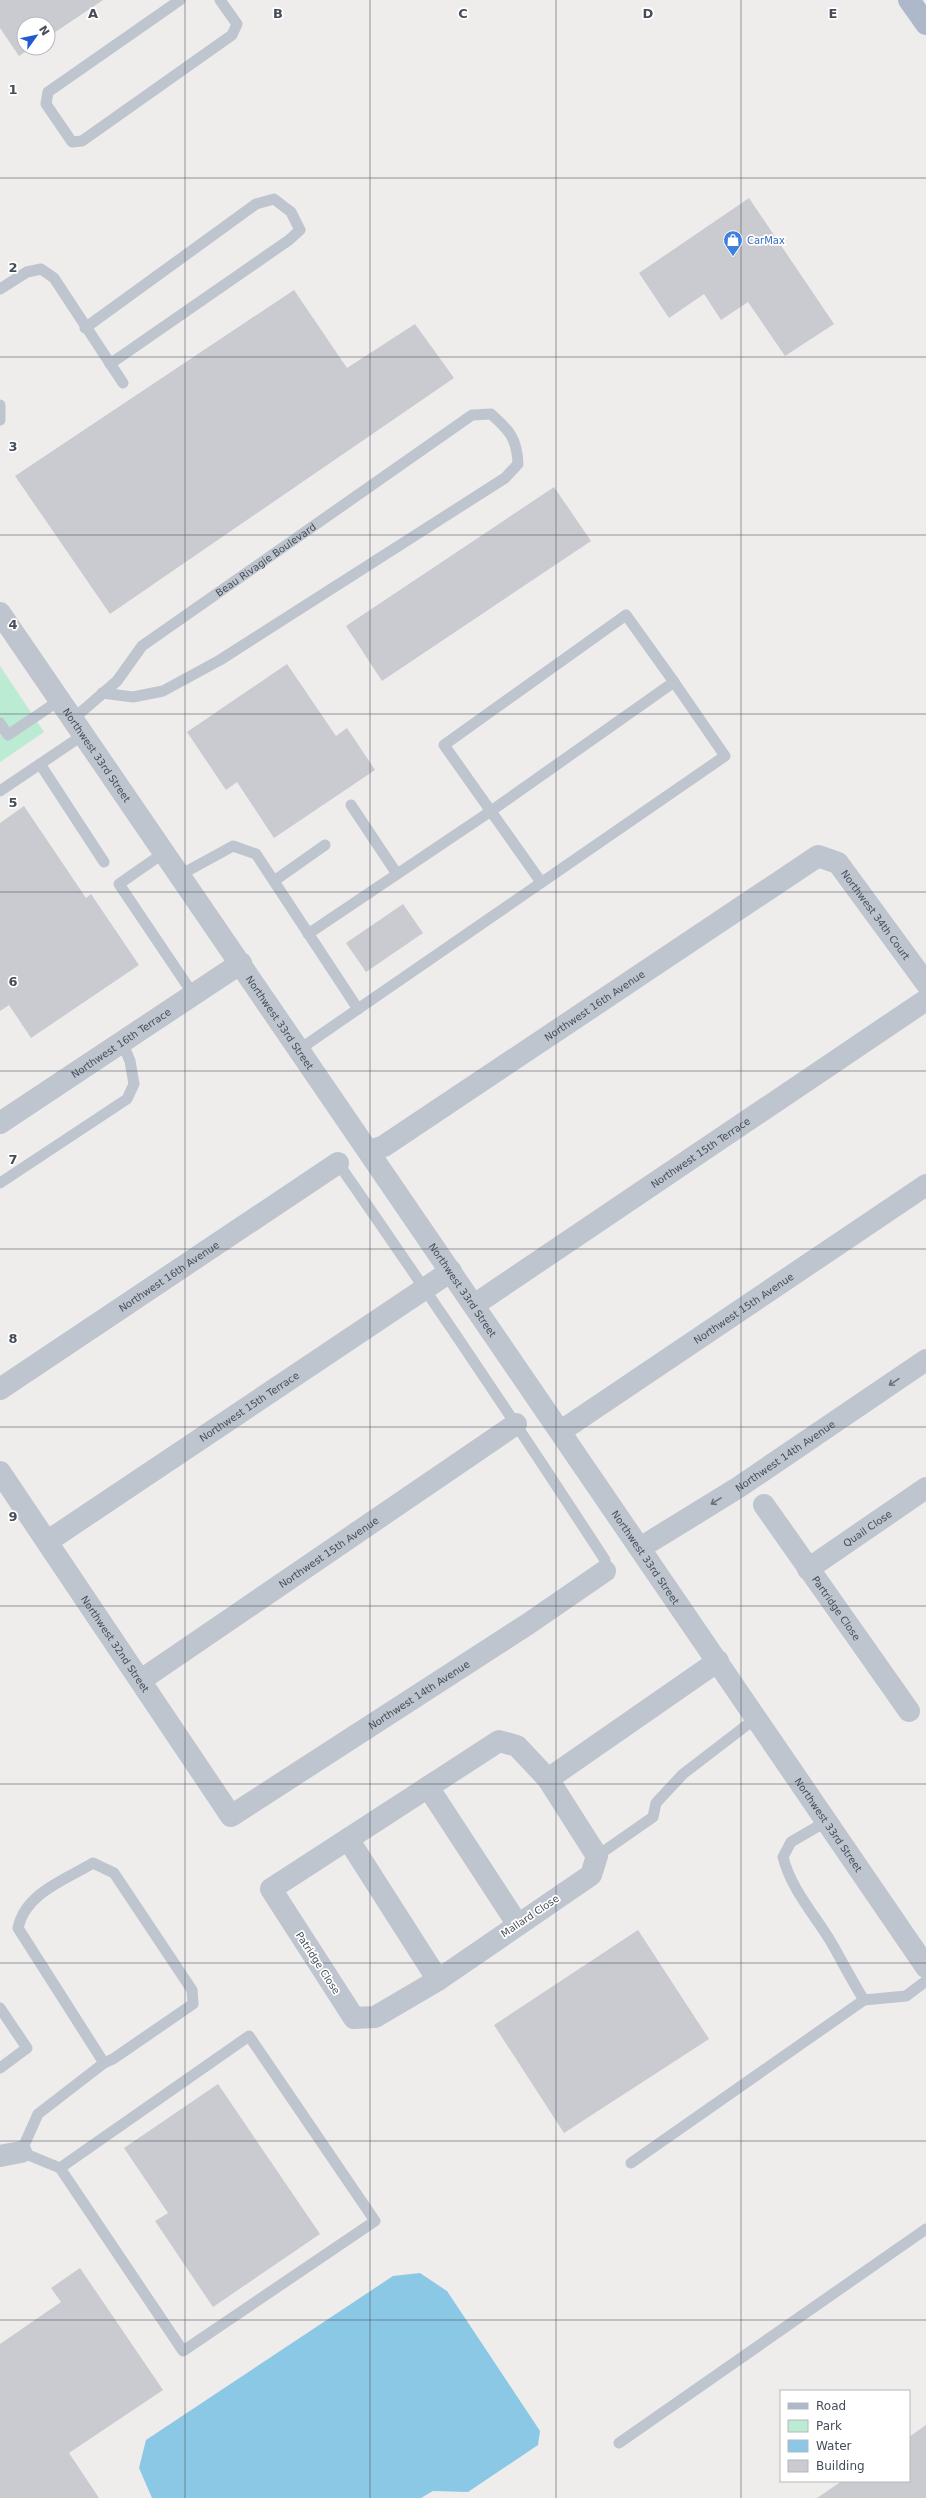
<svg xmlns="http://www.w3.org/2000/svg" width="926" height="2498" viewBox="0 0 926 2498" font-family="'DejaVu Sans',sans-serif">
<rect width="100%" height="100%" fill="#efecec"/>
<path fill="#bcebd4" d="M0,666L44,732L0,762Z"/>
<path fill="#8bc8e6" d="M420,2273L447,2291L540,2431L538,2445L468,2492L433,2491L421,2498H152L139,2468L146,2440L393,2276Z"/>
<path fill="#cacad1" d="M0,0H103L48,37V24H24V48H31L19,56L0,28Z
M749,198L834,324L785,356L748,302L721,320L704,294L669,318L639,273Z
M294,290L347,368L415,324L454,378L110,614L15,476Z
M554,487L591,541L382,681L346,626Z
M287,664L336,736L347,728L375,770L274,838L237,782L226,790L187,732Z
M24,806L86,898L91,894L139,965L31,1038L9,1005L0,1011V823Z
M403,904L423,933L366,972L346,943Z
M638,1930L709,2039L564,2133L494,2025Z
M218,2084L320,2234L213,2307L155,2221L168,2213L124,2148Z
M80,2268L163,2390L69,2453L99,2498H0V2344L61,2302L51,2288Z
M926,2425V2498H817L842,2481H909V2437Z"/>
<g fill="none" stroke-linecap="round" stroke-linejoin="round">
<g stroke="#bec5ce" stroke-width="11">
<path d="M180,0L48,92L46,104L72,142L82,141L232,35L237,24L220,0"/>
<path d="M0,289L27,272L41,269L54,278L123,383"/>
<path d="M85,328L256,204L274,199L291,212L300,230L289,240L110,364"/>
<path d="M0,405V420"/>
<path id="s1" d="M73,719L117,681L142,646L472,415L491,414C509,430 517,438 518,464L505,478L220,660L163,691L133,697L102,693"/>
<path d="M0,723L8,735L60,700"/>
<path d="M40,764L104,862"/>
<path d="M0,791L83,735"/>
<path d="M351,805L397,874"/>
<path d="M165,852L119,884L193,994"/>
<path d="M180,875L233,846L256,854L358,1009L300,1049"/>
<path d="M274,881L325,845"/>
<path d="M541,882L444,745L626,615L674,682"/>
<path d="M308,934L491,811L674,682L725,756L358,1009"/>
<path d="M338,1163C429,1294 518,1426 605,1560V1571"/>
<path d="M0,1183L127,1099L134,1084L130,1061L122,1042"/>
<path d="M827,1821L791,1842L783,1857C791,1889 814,1914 831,1942C842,1961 852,1981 864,2000L906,1996L926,1981"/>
<path d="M597,1856L653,1817L656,1803L683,1774L756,1718"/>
<path d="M0,2008L27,2048L0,2068"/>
<path d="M631,2163L864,2000"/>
<path d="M60,2168L249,2036L375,2221L183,2351L60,2168L21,2152L38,2114L104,2063L18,1928C25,1893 65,1880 93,1863L114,1873L192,1990L193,2004L113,2059L104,2063"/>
<path d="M619,2443L926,2229"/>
</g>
<g stroke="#bec5ce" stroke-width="22">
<path id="s2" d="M0,613L926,1967"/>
<path id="s3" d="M0,1123L241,963"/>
<path id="s4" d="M370,1151L384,1146L818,856L838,863L926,983"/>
<path id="s5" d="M474,1305L926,1000"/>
<path id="s6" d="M0,1389L338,1163"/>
<path id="s7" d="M561,1431L926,1185"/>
<path id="s8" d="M0,1472L231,1816L528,1624L605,1571"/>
<path id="s9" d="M764,1505L909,1711"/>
<path id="s10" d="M48,1541L451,1271"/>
<path id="s11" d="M640,1548L739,1487L926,1360"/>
<path id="s12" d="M808,1569L926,1488"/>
<path id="s13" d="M141,1680L516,1424"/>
<path d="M499,1741L517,1746L548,1779L597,1856L591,1875L438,1980L375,2017L354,2018L271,1889Z"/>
<path d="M548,1779L718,1661"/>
<path d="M428,1787L518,1925"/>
<path d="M348,1839L438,1980"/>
<path d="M0,2156L21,2152"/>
</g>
<path stroke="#adb8ca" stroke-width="22" d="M909,0L926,24"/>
</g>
<defs><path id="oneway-shaft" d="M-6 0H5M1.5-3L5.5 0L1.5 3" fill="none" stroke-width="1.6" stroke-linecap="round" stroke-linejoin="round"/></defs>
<g stroke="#6a717b">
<use href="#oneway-shaft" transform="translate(894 1382) rotate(146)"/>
<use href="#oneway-shaft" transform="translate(716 1501) rotate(148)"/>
</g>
<path fill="none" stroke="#464d58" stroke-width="1" stroke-opacity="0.55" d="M185,0V2498M370,0V2498M556,0V2498M741,0V2498M0,178H926M0,357H926M0,535H926M0,714H926M0,892H926M0,1071H926M0,1249H926M0,1427H926M0,1606H926M0,1784H926M0,1963H926M0,2141H926M0,2320H926"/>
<defs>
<symbol id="shop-pin" viewBox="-11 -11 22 30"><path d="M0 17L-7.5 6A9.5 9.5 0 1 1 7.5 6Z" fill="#3f7fe0" stroke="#fff"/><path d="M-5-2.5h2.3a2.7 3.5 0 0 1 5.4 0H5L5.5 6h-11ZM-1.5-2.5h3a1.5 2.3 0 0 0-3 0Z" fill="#fff"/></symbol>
</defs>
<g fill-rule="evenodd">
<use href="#shop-pin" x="722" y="229" width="22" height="30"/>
</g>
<g text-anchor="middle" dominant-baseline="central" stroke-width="3.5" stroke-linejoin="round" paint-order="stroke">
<g font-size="10" fill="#366cbe" stroke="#fff" text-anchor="start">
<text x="747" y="240">CarMax</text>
</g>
<g font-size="10" fill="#464d58" stroke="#fff">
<text stroke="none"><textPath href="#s1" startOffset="252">Beau Rivagie Boulevard</textPath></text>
<text stroke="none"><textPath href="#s2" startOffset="172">Northwest 33rd Street</textPath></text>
<text stroke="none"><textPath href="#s4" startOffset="622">Northwest 34th Court</textPath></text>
<text stroke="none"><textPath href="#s4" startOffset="268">Northwest 16th Avenue</textPath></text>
<text stroke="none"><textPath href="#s2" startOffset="496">Northwest 33rd Street</textPath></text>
<text stroke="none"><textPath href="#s3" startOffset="145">Northwest 16th Terrace</textPath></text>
<text stroke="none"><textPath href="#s5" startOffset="273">Northwest 15th Terrace</textPath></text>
<text stroke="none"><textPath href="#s6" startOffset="203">Northwest 16th Avenue</textPath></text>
<text stroke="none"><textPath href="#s2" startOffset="820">Northwest 33rd Street</textPath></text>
<text stroke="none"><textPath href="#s7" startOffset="220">Northwest 15th Avenue</textPath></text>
<text stroke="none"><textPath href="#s10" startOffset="242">Northwest 15th Terrace</textPath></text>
<text stroke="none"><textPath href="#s11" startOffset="172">Northwest 14th Avenue</textPath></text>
<text stroke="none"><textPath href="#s12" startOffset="72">Quail Close</textPath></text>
<text stroke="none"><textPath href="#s13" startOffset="227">Northwest 15th Avenue</textPath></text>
<text stroke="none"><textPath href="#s2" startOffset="1144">Northwest 33rd Street</textPath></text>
<text stroke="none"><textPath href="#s9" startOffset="126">Partridge Close</textPath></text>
<text stroke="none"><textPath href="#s8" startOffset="207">Northwest 32nd Street</textPath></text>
<text stroke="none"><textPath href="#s8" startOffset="638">Northwest 14th Avenue</textPath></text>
<text stroke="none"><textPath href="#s2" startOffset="1468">Northwest 33rd Street</textPath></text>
<text transform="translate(530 1916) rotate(-34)">Mallard Close</text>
<text transform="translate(318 1963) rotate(57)">Patridge Close</text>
</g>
</g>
<g font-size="13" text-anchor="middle" font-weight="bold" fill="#464d58" stroke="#fff" stroke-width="3.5" stroke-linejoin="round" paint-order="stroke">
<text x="93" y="18">A</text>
<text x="278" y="18">B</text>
<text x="463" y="18">C</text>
<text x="648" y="18">D</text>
<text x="833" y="18">E</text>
<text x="13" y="94">1</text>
<text x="13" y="272">2</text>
<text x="13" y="451">3</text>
<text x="13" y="629">4</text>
<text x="13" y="807">5</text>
<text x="13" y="986">6</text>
<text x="13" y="1164">7</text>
<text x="13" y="1343">8</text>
<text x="13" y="1521">9</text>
</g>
<rect x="780" y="2390" width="130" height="92" fill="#ffffff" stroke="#b5b8bc"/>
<rect x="788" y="2403" width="20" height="6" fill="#adb8ca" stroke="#b5b8bc"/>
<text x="816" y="2410" font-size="12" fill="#464d58">Road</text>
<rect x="788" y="2420" width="20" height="12" fill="#bcebd4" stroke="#b5b8bc"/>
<text x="816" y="2430" font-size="12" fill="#464d58">Park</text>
<rect x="788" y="2440" width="20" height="12" fill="#8bc8e6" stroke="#b5b8bc"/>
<text x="816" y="2450" font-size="12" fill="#464d58">Water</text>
<rect x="788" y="2460" width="20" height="12" fill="#cacad1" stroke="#b5b8bc"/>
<text x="816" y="2470" font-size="12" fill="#464d58">Building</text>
<g transform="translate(36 36) rotate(57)"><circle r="19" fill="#ffffff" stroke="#b5b8bc"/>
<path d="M0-3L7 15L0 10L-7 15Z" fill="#2259d3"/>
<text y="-6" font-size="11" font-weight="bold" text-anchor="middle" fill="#464d58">N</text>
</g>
</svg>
